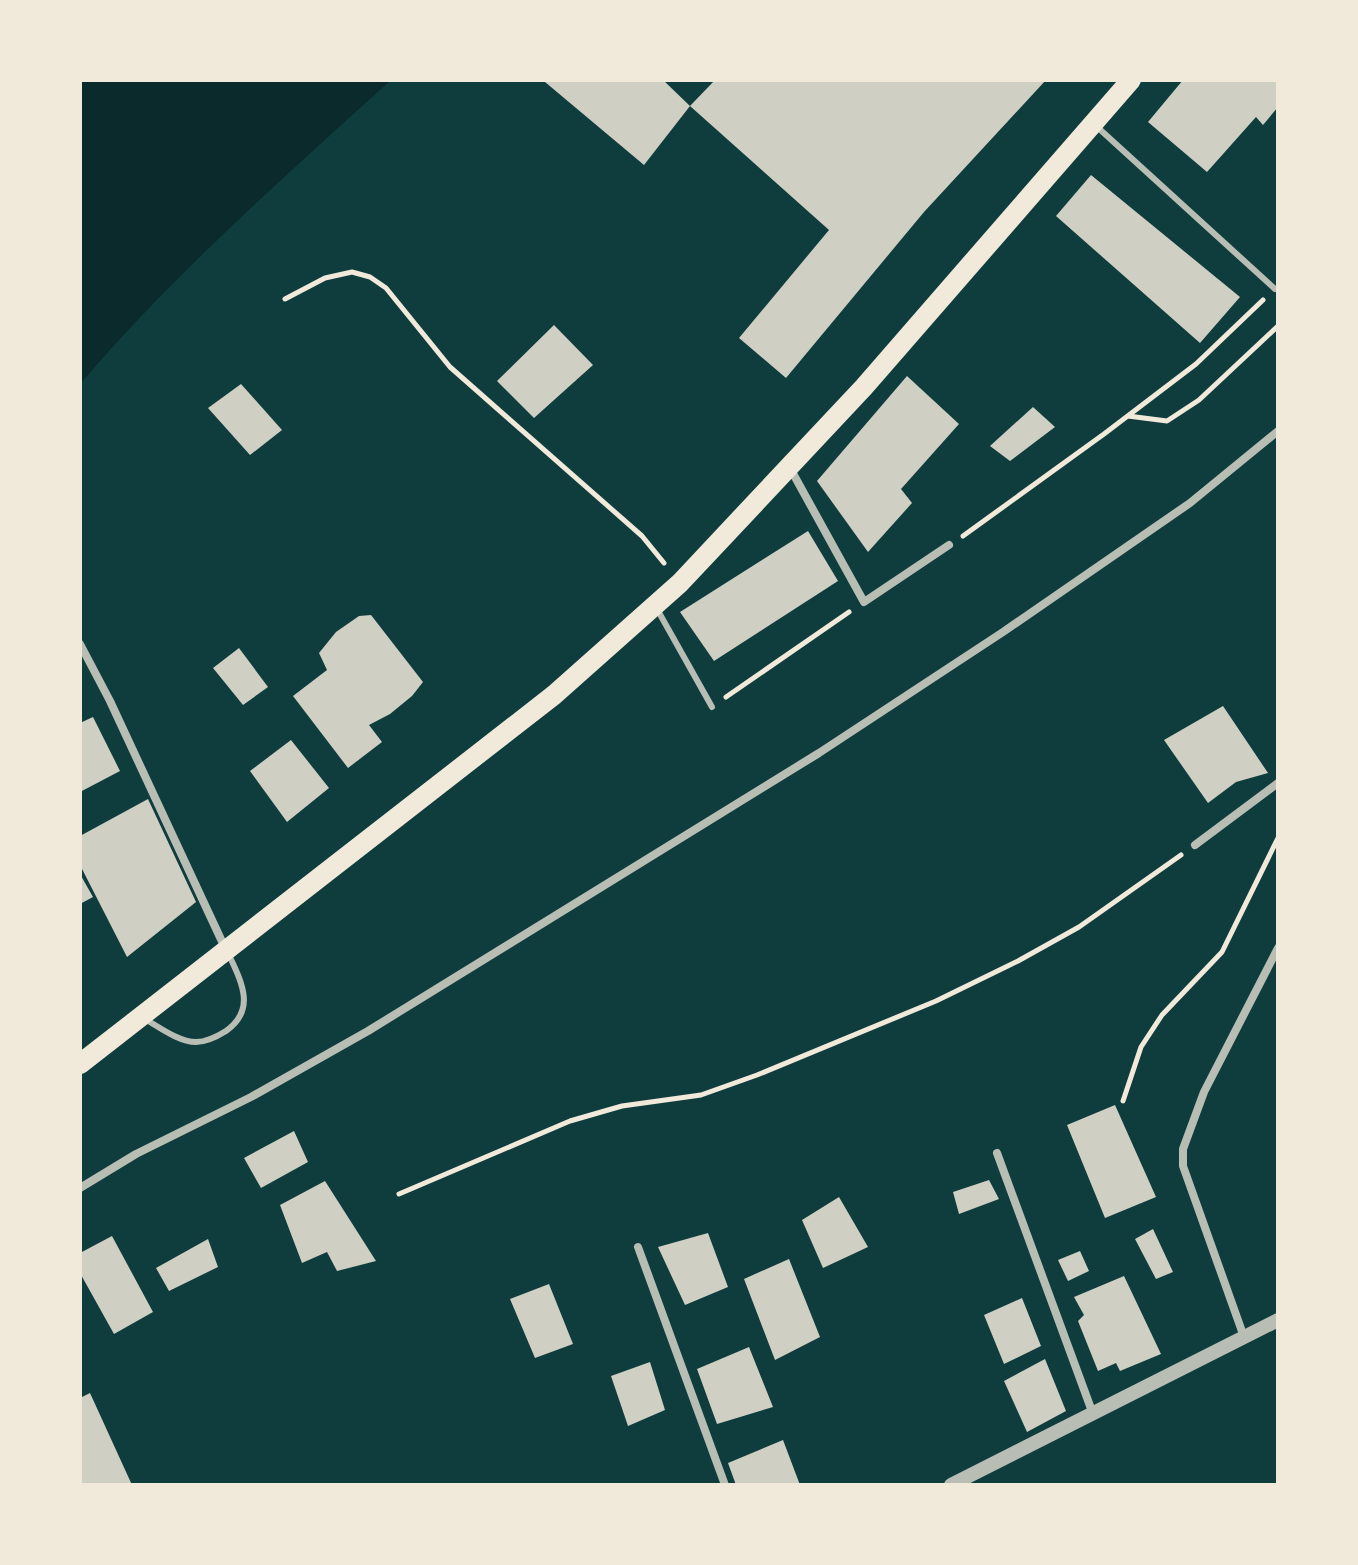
<svg xmlns="http://www.w3.org/2000/svg" width="1358" height="1565" viewBox="0 0 1358 1565" font-family="Commissioner,sans-serif">
<rect width="100%" height="100%" fill="#0f3d3e"/>
<path fill="#0a2a2b" d="M80,80H391C284,177 174,274 80,384Z"/>
<path fill="#cfcfc3" d="M546,80H663L690,106L715,80H1046L924,212L786,378L739,338L829,230L690,106L644,165L545,82Z
M1183,80H1278V107L1263,125L1256,117L1207,172L1148,122Z
M1091,175L1240,297L1200,343L1056,216Z
M554,325L593,365L534,418L497,381Z
M907,376L959,424L901,489L912,503L868,552L817,481Z
M241,384L282,430L250,455L208,408Z
M1033,407L1055,427L1010,461L990,446Z
M808,531L838,581L714,661L680,612Z
M371,615L423,682L412,696L390,714L369,725L382,742L348,768L293,696L327,670L319,653L336,632L359,616Z
M239,648L268,687L243,705L213,668Z
M1223,706L1268,773L1236,782L1208,803L1164,740Z
M93,717L120,771L80,792V723Z
M291,740L329,788L287,822L250,771Z
M148,799L196,902L127,957L80,865V836Z
M80,874L93,897L80,904Z
M1115,1105L1156,1197L1105,1218L1067,1125Z
M294,1131L308,1162L261,1188L244,1158Z
M989,1180L999,1199L959,1214L953,1192Z
M325,1181L376,1261L337,1271L327,1252L302,1263L280,1205Z
M839,1197L868,1247L823,1268L802,1220Z
M1153,1229L1173,1272L1156,1279L1135,1239Z
M708,1233L728,1287L685,1305L658,1247Z
M112,1236L153,1312L114,1334L80,1273V1253Z
M208,1239L218,1267L169,1291L156,1268Z
M1080,1251L1089,1271L1068,1281L1058,1260Z
M789,1259L820,1337L775,1360L744,1279Z
M1124,1276L1161,1354L1120,1371L1116,1363L1098,1371L1078,1321L1084,1315L1074,1297Z
M549,1284L573,1344L535,1358L510,1299Z
M1022,1298L1041,1346L1004,1364L984,1315Z
M749,1347L773,1407L717,1424L697,1369Z
M1045,1359L1066,1411L1027,1432L1004,1381Z
M650,1362L665,1410L628,1426L611,1376Z
M90,1393L132,1485H80V1398Z
M783,1440L800,1485H736L728,1463Z"/>
<g fill="none" stroke-linecap="round" stroke-linejoin="round">
<path stroke="#f1e9da" stroke-width="5" d="M285,299L325,278L352,272L370,277L386,288L450,367L642,536L664,563
M1128,416L1167,421L1199,400L1278,326
M963,536L1104,434L1196,364L1263,300
M726,697L849,612
M1123,1101L1141,1047L1162,1015L1222,952L1278,838
M399,1194L570,1121L622,1106L701,1095L757,1075L936,1001L1018,961L1079,927L1181,855"/>
<path stroke="#b8beb3" stroke-width="6" d="M1095,125L1275,289
M657,609L712,707
M145,1019C159,1027 179,1042 196,1042C206,1042 218,1036 226,1031C257,1009 241,981 228,953"/>
<path stroke="#b8beb3" stroke-width="8" d="M790,468L864,602L949,545
M80,644L110,701L225,948
M1195,845L1278,783
M997,1153L1093,1414
M80,1188L136,1154L251,1097L368,1031L819,753L1003,632L1190,503L1278,431
M638,1247L725,1485
M1244,1337L1183,1166V1149L1204,1092L1278,948"/>
<path stroke="#b8beb3" stroke-width="14" d="M951,1485L1278,1320"/>
<path stroke="#f1e9da" stroke-width="20" d="M80,1064L554,695L680,583L864,387L1131,80"/>
</g>
<rect width="1358" height="1565" fill="none" stroke="#f1e9da" stroke-width="164"/>
</svg>
